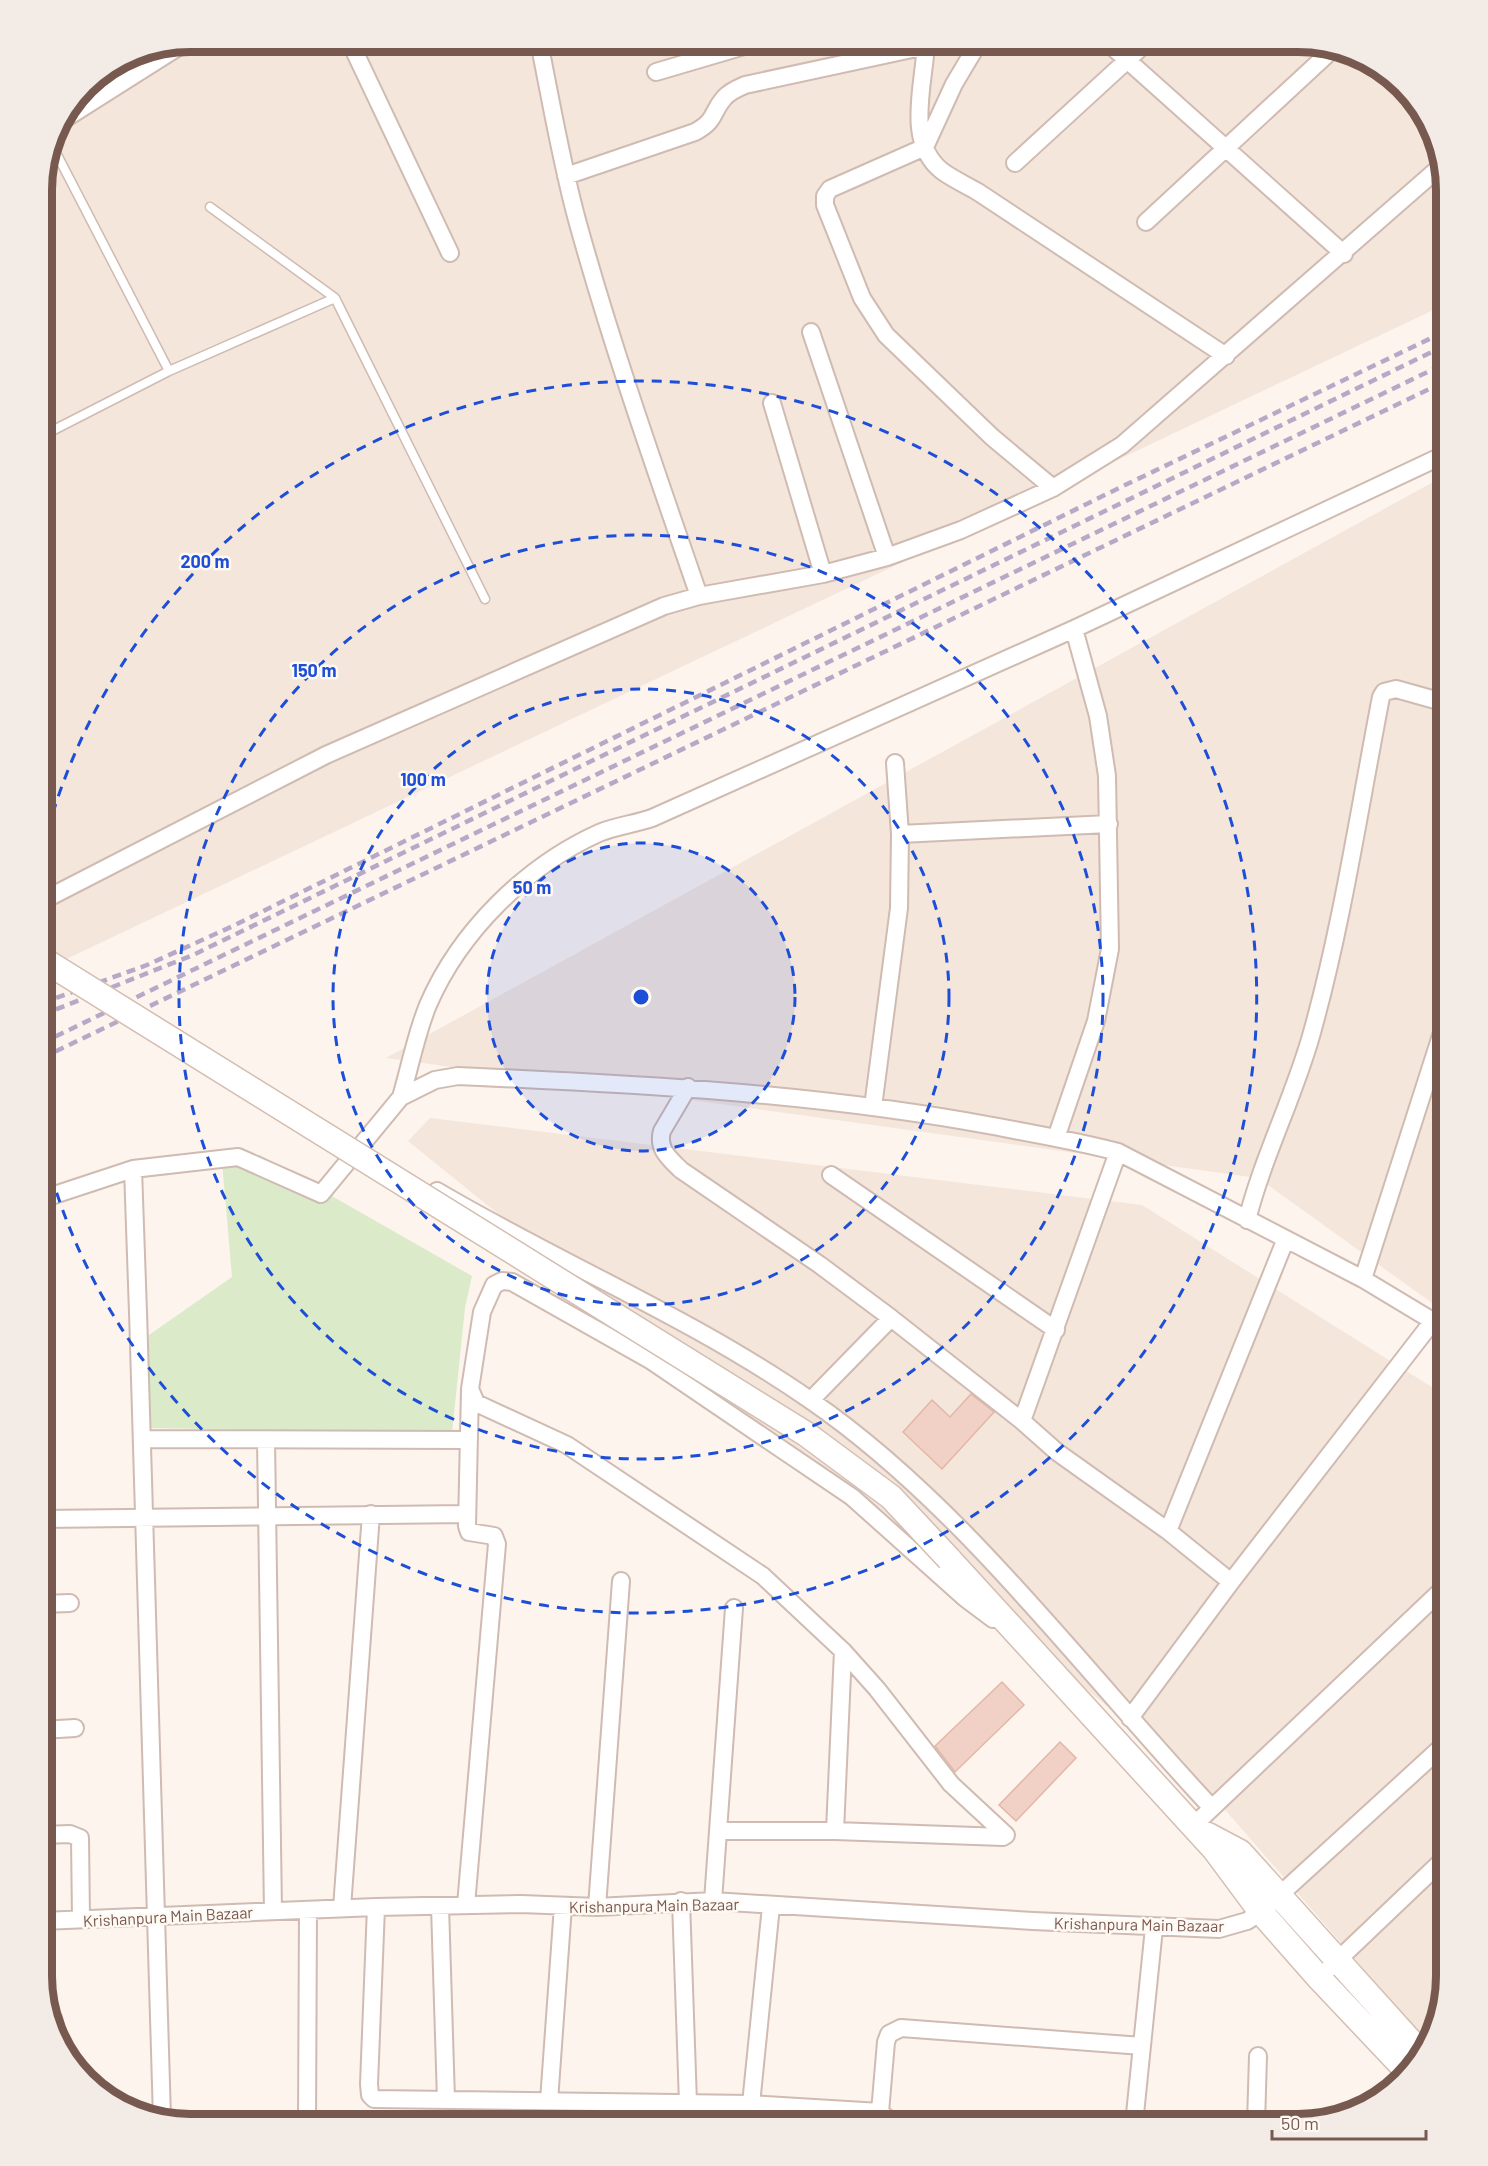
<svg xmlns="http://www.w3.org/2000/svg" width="1488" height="2166" viewBox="0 0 1488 2166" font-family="Barlow,sans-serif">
<rect width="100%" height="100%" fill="#fcf4ed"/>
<path fill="#f4e6db" d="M191,42H1307L1372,62L1426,117L1446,191V304L58,963L42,959V181L53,134L86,85L134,53Z
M1446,475V1313L1258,1178L386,1058Z
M430,1118L1142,1205L1446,1396V1976L1428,2043L1201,1782L408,1141Z"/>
<path fill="#dbebca" d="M260,1155L472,1276L465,1308L452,1433L148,1428L146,1337L232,1277L222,1162Z"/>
<path fill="#f1d1c5" stroke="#e3b6a6" stroke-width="1.5" d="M971,1394L994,1412L942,1469L903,1432L932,1400L950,1417Z
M1002,1682L1024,1705L955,1772L935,1746Z
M1060,1742L1076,1758L1016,1821L999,1805Z"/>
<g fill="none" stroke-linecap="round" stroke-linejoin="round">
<defs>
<path id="lane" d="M51,143L169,371
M210,207L335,298L485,599
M42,436L169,371L335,298"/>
<path id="street" d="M350,42L450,253
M539,42C551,101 561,161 577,220C612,347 656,471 699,596
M926,42C925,82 904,141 942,171C953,179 966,185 978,192L1226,356
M979,42L954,84L925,147L830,189L825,196V205L862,298L886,335L992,437L1053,488
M1107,42L1344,254
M656,72L758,42
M63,120L183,44
M1015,163L1147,42
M566,176L695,132C717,120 711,113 724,98C729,92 738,88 745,85L926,46
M1146,222L1332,50
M811,332L887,557
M772,403L823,574
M900,834L1109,824
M42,901L326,755L664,606L699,596L823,574L887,557L961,530L1053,488L1122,445L1440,167
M688,1087L662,1131C657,1149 669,1158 681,1170L820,1265L891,1318L1022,1421L1057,1452L1168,1531L1231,1582
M401,1097C410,1067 416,1034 428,1005C460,931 526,866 599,833C615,826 635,824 652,818L1074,629L1446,454
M873,1107L899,908L900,834L895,763
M1056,1138L1096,1021L1110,949L1107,776L1098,716L1074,629
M133,1169C145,1485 150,1801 162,2118
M831,1175L1056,1330
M437,1191C559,1263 692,1318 810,1400C963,1505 1085,1673 1212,1808
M42,1199L133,1169L238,1157L321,1194L401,1097L435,1080L458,1076C637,1084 816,1093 993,1126C1035,1134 1077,1141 1118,1152L1363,1279L1446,1329
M1247,1220C1263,1157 1293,1099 1311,1036C1342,926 1359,810 1381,697L1384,692L1396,689L1446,703
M1363,1279L1446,1020
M470,1389L476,1403L567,1445L763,1576L843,1651L877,1689L951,1784L1006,1835L1003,1837L835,1831H719
M811,1400L891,1318
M1022,1421L1118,1152
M143,1439L468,1440
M266,1440L273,1911
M42,1519L466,1514
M1168,1531L1285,1241
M42,1604L70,1603
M1130,1718L1231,1582L1433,1321
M42,1730L75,1728
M1193,1826L1446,1586
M835,1831L843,1651
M42,1835L70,1834L80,1838L81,1919
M681,1901L688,2103
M713,1901L734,1608
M466,1905L497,1544L494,1536L469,1532L467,1526L470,1389L482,1312L494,1285L502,1281L512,1282L650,1360L852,1497L965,1598L993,1619
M440,1906L446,2100
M376,1907L369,2084L370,2095L374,2099L751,2104L880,2112L894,2124
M597,1907L621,1581
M342,1908L371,1514
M42,1921L376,1907L521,1904L597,1907L713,1901L1033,1921L1219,1929L1247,1921L1261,1912L1446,1743
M1319,1978L1446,1857
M53,2018L55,2026
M549,2101L563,1906
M880,2112L886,2042L889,2034L901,2028L1142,2046
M307,2124L308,1910
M749,2124L771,1906
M1134,2124L1154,1928
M1256,2124L1258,2056"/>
<path id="secondary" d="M949,1559L1215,1850L1261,1912L1319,1978L1406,2070
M1208,1835L1240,1852L1422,2054"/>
</defs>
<use href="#lane" stroke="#cfbbb1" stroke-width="11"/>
<use href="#street" stroke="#cfbbb1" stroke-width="20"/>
<use href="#secondary" stroke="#d4bdb1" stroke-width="27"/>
<use href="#lane" stroke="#fff" stroke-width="8"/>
<use href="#street" stroke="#fff" stroke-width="16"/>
<use href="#secondary" stroke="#fff" stroke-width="24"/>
<path stroke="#b6a9c8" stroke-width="4.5" stroke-dasharray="9 6" stroke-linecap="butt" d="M42,1003L147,965L233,926L1119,488L1446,331
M42,1015L193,955L1446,345
M42,1043L1446,363
M42,1058L1446,381"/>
<defs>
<path id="secondary-bridge" d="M42,959L806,1434L891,1497L949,1559"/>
</defs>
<use href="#secondary-bridge" stroke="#d4bdb1" stroke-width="27" stroke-linecap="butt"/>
<use href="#secondary-bridge" stroke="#fff" stroke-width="24"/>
</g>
<circle cx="641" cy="997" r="154" fill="#1d4ed8" fill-opacity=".12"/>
<g fill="none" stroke="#1d4ed8" stroke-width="3" stroke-dasharray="10 8">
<circle cx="641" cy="997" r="154"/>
<circle cx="641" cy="997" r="308"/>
<circle cx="641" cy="997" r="462"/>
<path d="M43 848A616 616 0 1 1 43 1146"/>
</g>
<g text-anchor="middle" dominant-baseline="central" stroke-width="5" stroke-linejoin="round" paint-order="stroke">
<g font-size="16" fill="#78594f" stroke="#fef9f3">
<text transform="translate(654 1905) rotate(-1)">Krishanpura Main Bazaar</text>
<text transform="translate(168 1916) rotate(-3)">Krishanpura Main Bazaar</text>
<text transform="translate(1139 1924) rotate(1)">Krishanpura Main Bazaar</text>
</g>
</g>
<path d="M0 0H1488V2166H0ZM190 52H1298A138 138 0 0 1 1436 190V1976A138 138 0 0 1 1298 2114H190A138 138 0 0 1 52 1976V190A138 138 0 0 1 190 52Z" fill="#f3ece6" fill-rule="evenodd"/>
<path fill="none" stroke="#78594f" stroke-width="8" d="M190 52H1298A138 138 0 0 1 1436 190V1976A138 138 0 0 1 1298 2114H190A138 138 0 0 1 52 1976V190A138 138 0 0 1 190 52Z"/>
<circle cx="641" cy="997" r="9" fill="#1d4ed8" stroke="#fef9f3" stroke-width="3"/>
<g font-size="18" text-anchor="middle" font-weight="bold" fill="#1d4ed8" stroke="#fef9f3" stroke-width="5" stroke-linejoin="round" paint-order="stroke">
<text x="205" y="568">200 m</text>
<text x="314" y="677">150 m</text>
<text x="423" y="786">100 m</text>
<text x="532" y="894">50 m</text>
</g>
<path d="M1272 2130v9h154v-9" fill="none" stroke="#78594f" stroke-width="3"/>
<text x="1281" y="2130" font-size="18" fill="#78594f" stroke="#fef9f3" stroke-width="4.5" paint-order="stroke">50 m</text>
</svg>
